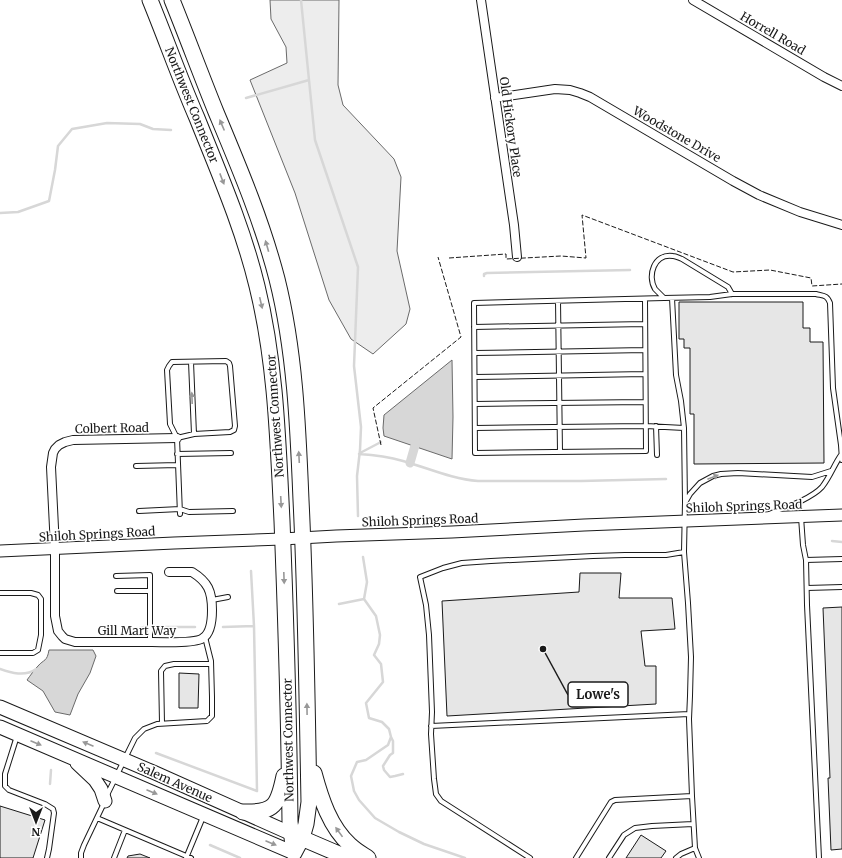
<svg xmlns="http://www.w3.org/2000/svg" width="842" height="858" viewBox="0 0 842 858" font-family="Merriweather,serif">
<rect width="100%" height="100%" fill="#fff"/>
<path fill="#ededed" stroke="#6a6a6a" d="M270,0H339L338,85L343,105L394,159L401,177L397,251L410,309L406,324L373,354L351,339L329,300L295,193L250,80L287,63L286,47L271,19Z"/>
<path fill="#d7d7d7" stroke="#6a6a6a" d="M452,360L453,417L452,459L384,436L383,428L384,415Z
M49,650H93L96,656L90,673L78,694L70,715L55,712L43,691L27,680C30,676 34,670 38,666C44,659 47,662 49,650Z"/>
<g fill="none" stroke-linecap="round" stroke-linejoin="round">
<path stroke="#d7d7d7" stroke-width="2.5" d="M301,0L315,140L358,267L354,366L361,427L360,450L357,476L358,516
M246,98L309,80
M0,213L18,212L49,201L55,170L58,146L72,129L107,123L140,124L153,129L171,130
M484,276V274L487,273L630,270
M360,453L381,442
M359,454C374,455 389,457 403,461C428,468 452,479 478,481H581L666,479
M832,541L842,542
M363,557L367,582L364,599L376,616L380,635L379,644L374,655L381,664L383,682L366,703L369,718L382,722L389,729L391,737L388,745L366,760L357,762L351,776L354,791L359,800L375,818L399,832L424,844L465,858
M339,604L364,599
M156,627H195
M223,627L254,626
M136,629L144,627
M0,669C11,673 25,677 36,669
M391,737L393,741V753L390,755L383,766L384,770L390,777L395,776L403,774
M156,753L257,791L255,678L254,626L251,571
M50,784L51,770
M210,845L240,858"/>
<path stroke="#d7d7d7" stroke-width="9" d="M410,463L416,442"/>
</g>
<path fill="#e6e6e6" stroke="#1a1a1a" d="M679,302H803V328H810V342H823L824,463L694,464V414H690V348H684V339H679Z
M580,573H621L619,598H672L675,629L641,631L645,666H656V704L447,716L442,601L579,592Z
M842,607V849L831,850L828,778H830L823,608Z
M179,673L199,674L198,708H179Z
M0,806L45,820L33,858H0Z
M641,835L666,851L661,858H626Z
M140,854L150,858H127L128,856Z"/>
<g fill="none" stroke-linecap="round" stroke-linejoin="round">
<defs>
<path id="lane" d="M732,294L728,287L682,259C679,258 676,256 673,256C654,253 647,276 655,289C658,292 661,295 664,298L710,297L732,294H816C824,296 827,295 830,303L833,388L841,445L842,460
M672,298L676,375L681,401L684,428L685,502L684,552L688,603L691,657L690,696L689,719L692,796L695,848L699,858
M645,299L646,451L475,453L474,303L664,298
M558,301L560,452
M474,327L645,324
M475,353L645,350
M191,362L194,434
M475,377L645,374
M475,404L645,402
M656,426L657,455
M475,428L646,426L684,428
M177,438L194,434L230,432L234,430L235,426L230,366L229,363L226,361L172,362L169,366L167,370L170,424L177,438L180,514
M177,454L231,453
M136,466L178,465
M686,501L690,494L700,483L713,476L721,474L738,473L812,477L831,471
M139,511L180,509L189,512L233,511
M769,514C784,508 811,499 822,487C830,477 834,465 841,455
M801,517L803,545L806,560L807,605L819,858
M806,560L842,559
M116,576L150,575V642
M807,588L842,587
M117,591H150
M0,593H31L38,595L41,599V635L38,650L33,653H0
M212,600L228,597
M162,723L161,671L165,666L174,664H211
M431,726L689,714
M17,736L5,774V786L9,790L45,804L53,809L54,813L49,849L47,858
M107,795L135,738L144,729L157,724L207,721L212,716V697L211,661L205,637
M97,818L191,858
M81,858V853L84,845L104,803
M114,858L125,830
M186,858L203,817
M530,858L441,801L436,794L434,779L431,734L432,712L429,635L426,605L420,577L443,568L462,563L491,561L593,556L625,555H666L684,552
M576,858L611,802L615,800L692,796
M609,858L624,835L635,828L652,826L693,824
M676,858L681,854L695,848"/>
<path id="street" d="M481,0L514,225L517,257
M693,0L824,77L842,86
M495,98L555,89L570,90L580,93L590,97L733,181L759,195L800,212L842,225
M169,572H192C208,582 212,591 212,610C212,619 211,633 203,638C196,644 156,642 145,642C122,642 98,642 75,642L65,639L62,636L58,631L55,616V548L51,467L53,453L55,449L59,445L65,442L73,440L177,438"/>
<path id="secondary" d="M0,551L174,543L282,539L336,536L452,532L584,525L842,515"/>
<path id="primary" d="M0,707L153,772L292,834
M0,727L294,853
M77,763L95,780L101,789L105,801"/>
<path id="highway" d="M150,0C166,39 180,79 197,118C219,173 243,228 257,286C276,363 278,442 282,521C286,622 289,722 290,822L294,853
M172,0C187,37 201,75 216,112C239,167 262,221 277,279C295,351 298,426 301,500C306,601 307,702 309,802L306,824L302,838L294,853
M314,773C321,799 330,827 350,845C355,850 362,854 368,858
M243,812C275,813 278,805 284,776
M292,834L348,858"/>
</defs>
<use href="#lane" stroke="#1a1a1a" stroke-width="6"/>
<use href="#street" stroke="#1a1a1a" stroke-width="10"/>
<use href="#secondary" stroke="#1a1a1a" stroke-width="13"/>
<use href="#primary" stroke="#1a1a1a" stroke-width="15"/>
<use href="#highway" stroke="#1a1a1a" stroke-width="17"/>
<use href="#lane" stroke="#fff" stroke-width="4"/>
<use href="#street" stroke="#fff" stroke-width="8"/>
<use href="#secondary" stroke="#fff" stroke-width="11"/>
<use href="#primary" stroke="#fff" stroke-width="13"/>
<use href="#highway" stroke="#fff" stroke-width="15"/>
<path stroke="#1a1a1a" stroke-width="1" stroke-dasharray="5 2" stroke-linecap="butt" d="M449,258L506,254V259L561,256L586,258L582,215L733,272L770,270L811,278L812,286L842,284
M381,445L373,408L461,337L438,257"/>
</g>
<defs><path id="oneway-solid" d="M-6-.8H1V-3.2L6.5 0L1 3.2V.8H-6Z"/></defs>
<g fill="#989898">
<use href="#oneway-solid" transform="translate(222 125) rotate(-113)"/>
<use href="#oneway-solid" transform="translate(222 179) rotate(69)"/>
<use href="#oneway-solid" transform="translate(267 246) rotate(-106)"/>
<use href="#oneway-solid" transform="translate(261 303) rotate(77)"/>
<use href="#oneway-solid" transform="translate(192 398) rotate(-92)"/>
<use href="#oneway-solid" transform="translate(299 457) rotate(-93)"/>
<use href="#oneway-solid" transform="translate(713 477) rotate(-21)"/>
<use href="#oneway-solid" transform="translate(281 502) rotate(87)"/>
<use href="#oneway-solid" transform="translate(284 578) rotate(88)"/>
<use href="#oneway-solid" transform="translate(307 709) rotate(-91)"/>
<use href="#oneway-solid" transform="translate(36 743) rotate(23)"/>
<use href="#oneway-solid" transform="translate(88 744) rotate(-157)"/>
<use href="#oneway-solid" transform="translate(152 792) rotate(23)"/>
<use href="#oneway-solid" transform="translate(339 832) rotate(-126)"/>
<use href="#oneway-solid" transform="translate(271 843) rotate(23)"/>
</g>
<g text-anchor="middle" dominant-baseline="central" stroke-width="3" stroke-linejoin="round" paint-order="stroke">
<g font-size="12" fill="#1a1a1a" stroke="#fff">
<text transform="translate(773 33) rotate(30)">Horrell Road</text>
<text transform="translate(192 105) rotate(68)">Northwest Connector</text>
<text transform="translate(511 127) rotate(82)">Old Hickory Place</text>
<text transform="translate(677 134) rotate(30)">Woodstone Drive</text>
<text transform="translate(275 416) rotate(-94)">Northwest Connector</text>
<text transform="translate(112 428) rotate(-1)">Colbert Road</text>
<text transform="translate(744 506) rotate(-2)">Shiloh Springs Road</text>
<text transform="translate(420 520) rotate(-2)">Shiloh Springs Road</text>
<text transform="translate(97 534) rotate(-3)">Shiloh Springs Road</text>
<text x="137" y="630">Gill Mart Way</text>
<text transform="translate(288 740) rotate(-91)">Northwest Connector</text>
<text transform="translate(175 782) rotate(24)">Salem Avenue</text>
</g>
</g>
<path fill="none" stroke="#1a1a1a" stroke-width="1.5" d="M543 649L568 695"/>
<circle fill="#1a1a1a" stroke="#fff" stroke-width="1.5" cx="543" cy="649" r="4"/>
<rect fill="#fff" stroke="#1a1a1a" stroke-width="1.5" x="568" y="682" width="60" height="25" rx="4"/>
<g font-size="13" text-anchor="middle" font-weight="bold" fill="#1a1a1a">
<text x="598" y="699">Lowe's</text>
</g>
<g transform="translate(36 822) rotate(180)" stroke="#ffffff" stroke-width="3" paint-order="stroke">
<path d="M0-3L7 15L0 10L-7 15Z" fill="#1a1a1a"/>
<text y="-6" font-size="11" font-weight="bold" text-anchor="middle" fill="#1a1a1a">N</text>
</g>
</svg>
